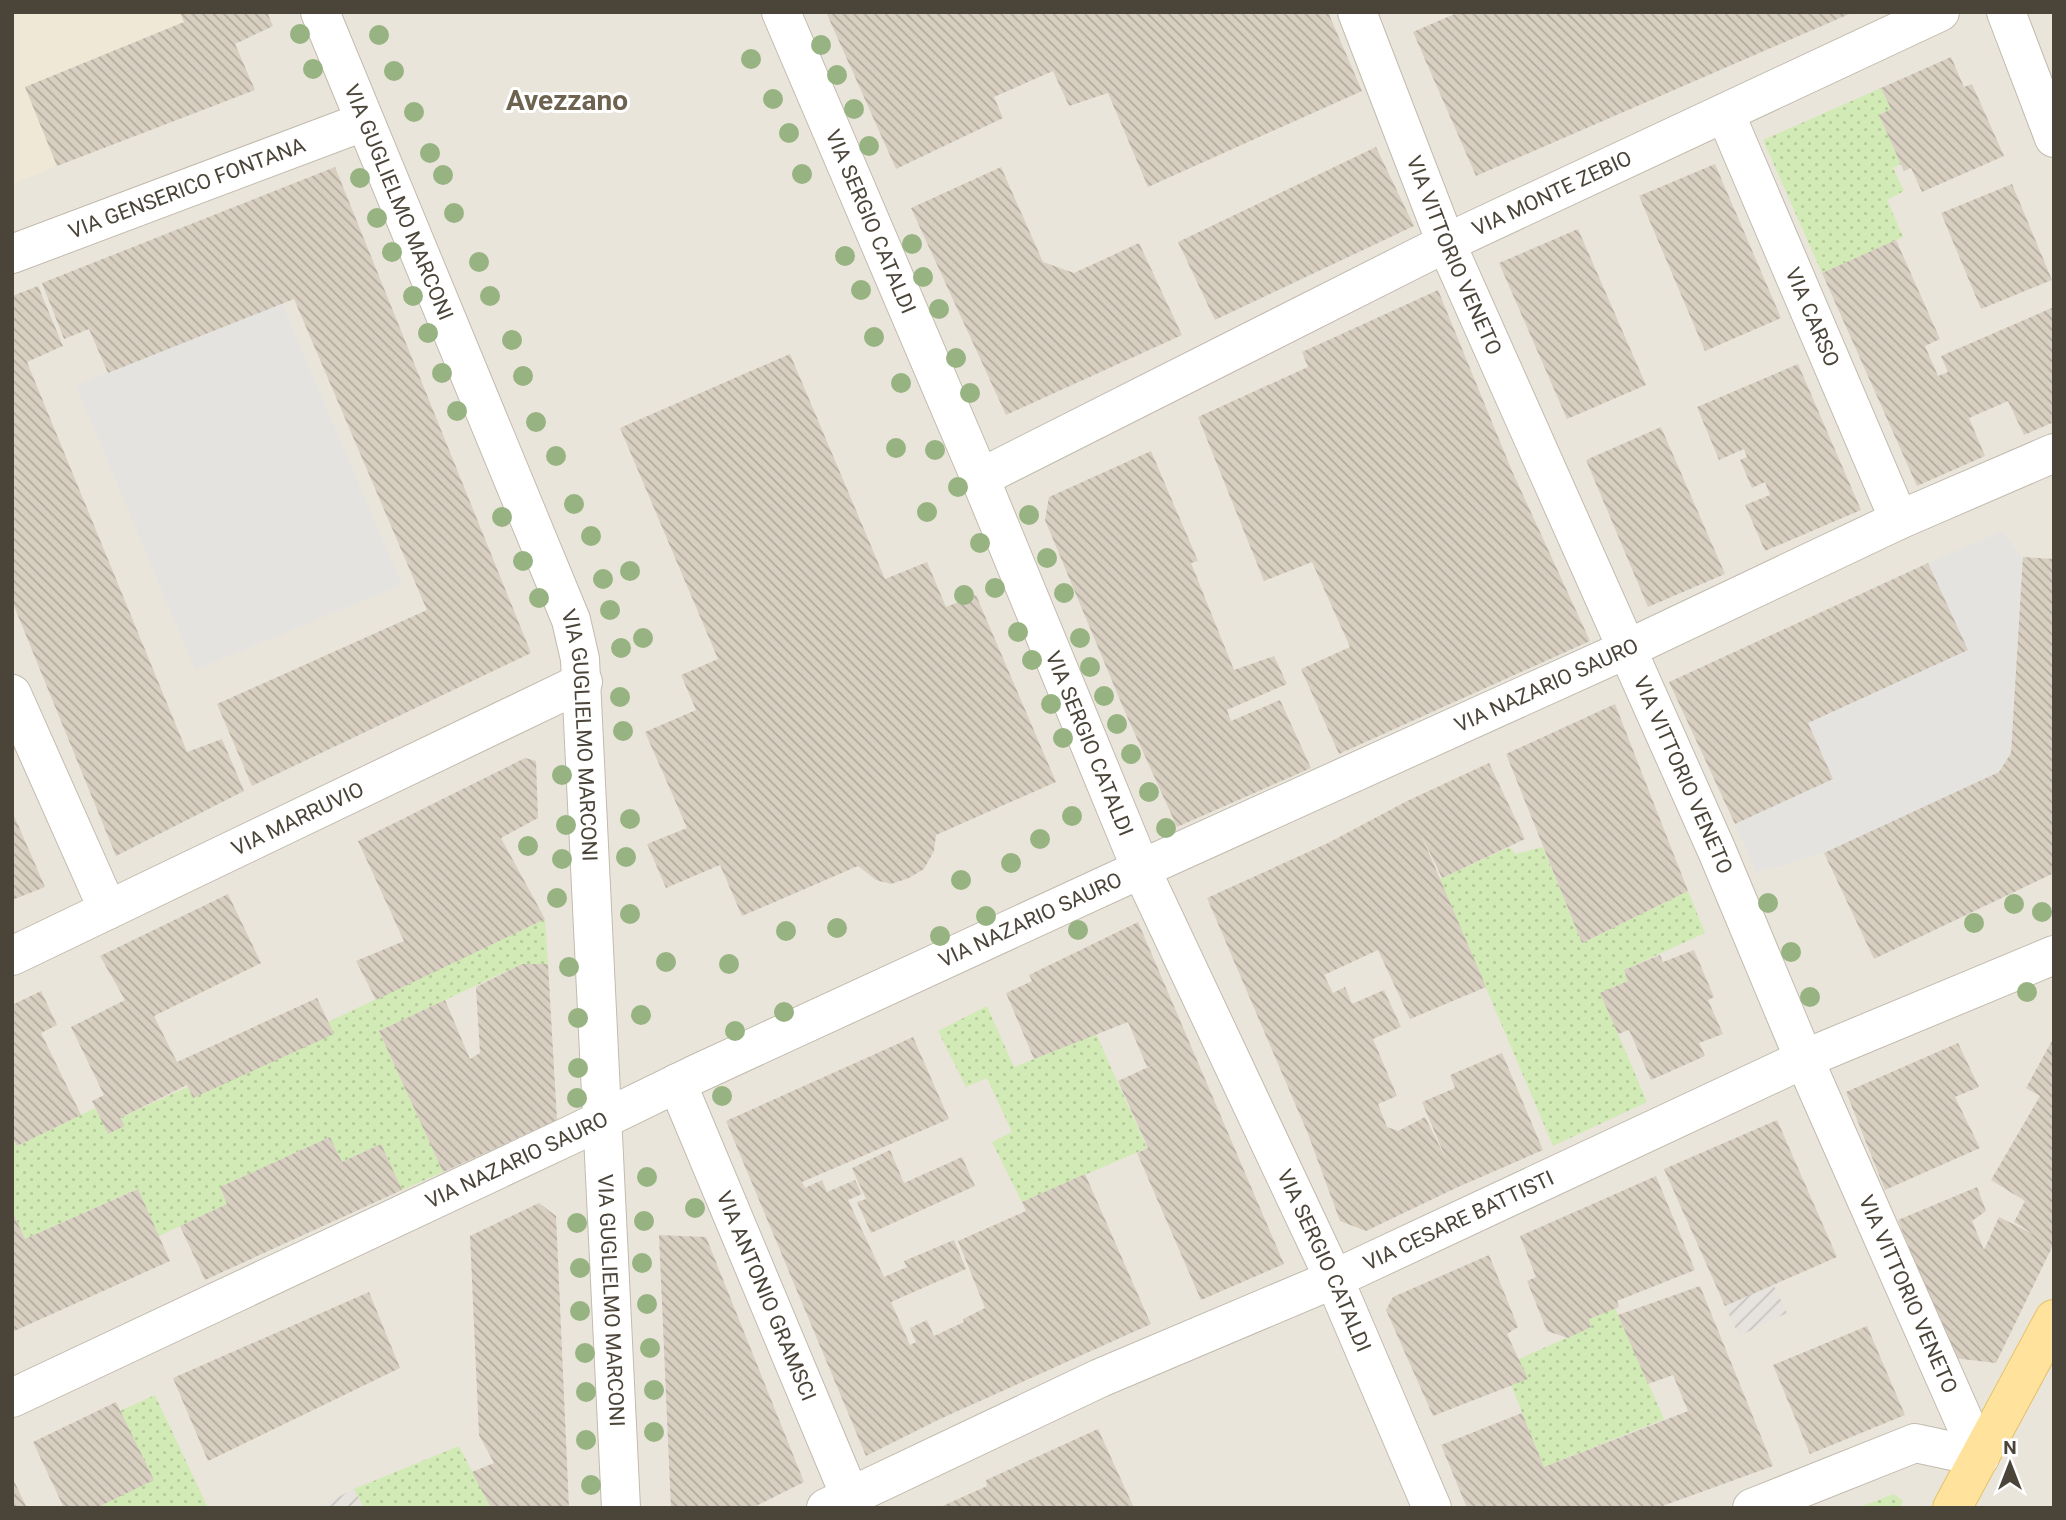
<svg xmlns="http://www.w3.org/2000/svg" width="2066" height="1520" viewBox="0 0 2066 1520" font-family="Roboto,sans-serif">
<defs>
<pattern id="industrial-furrows" width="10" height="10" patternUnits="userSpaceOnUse" patternTransform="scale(1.75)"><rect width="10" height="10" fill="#e6e2dd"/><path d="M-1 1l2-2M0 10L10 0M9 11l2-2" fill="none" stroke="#c7c3be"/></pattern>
<pattern id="grass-dots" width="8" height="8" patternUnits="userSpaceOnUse" patternTransform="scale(1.75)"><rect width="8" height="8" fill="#d2eab5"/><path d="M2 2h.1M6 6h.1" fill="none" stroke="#b6ca9c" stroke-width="1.8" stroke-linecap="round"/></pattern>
<pattern id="building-back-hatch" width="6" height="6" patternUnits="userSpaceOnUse" patternTransform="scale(1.75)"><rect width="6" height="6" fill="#d8cfc1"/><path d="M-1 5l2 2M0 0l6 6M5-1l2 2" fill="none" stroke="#b1aa9e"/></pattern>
</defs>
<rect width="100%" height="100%" fill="#f6f3ec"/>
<path fill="#eae5da" d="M12,12H2054V1508H12Z"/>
<path fill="url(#industrial-furrows)" d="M1773,1284L1787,1313L1739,1336L1725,1306Z
M354,1489L364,1508H323L322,1505Z"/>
<path fill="#efe8d6" d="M12,12H180L184,22L26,87L57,166L12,184Z"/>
<path fill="url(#grass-dots)" d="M1881,88L1891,109L1879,115L1901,164L1893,168L1904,191L1887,200L1903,237L1822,273L1763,140Z
M1510,847L1515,854L1543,847L1582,943L1688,891L1705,933L1624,970L1628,981L1601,994L1647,1102L1553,1146L1440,879Z
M545,919L548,964H522L379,1031L443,1172L402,1190L381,1144L342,1162L330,1137L220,1187L227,1204L159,1236L137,1189L25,1239L12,1211V1137L17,1146L95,1108L109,1134L124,1126L120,1118L328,1022Z
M987,1006L1014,1067L1096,1034L1147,1148L1022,1202L992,1142L1012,1132L987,1078L966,1087L938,1031Z
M1615,1308L1664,1419L1544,1467L1511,1385L1519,1359L1591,1327L1589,1319Z
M155,1395L208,1508H96L153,1480L120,1411Z
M459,1446L491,1508H364L354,1489Z
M1894,1494L1903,1501L1900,1508H1857Z"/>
<path fill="#e5e3e0" d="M280,299L402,585L195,670L76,386Z
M2002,531L2023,558L2011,753L1999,772L1824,853L1756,873L1735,824L1833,779L1808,723L1967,650L1928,563Z"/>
<path fill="url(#building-back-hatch)" d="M180,12H267L273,26L235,44L255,90L57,166L25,87L184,22Z
M826,12H1328L1362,91L1148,187L1108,93L1069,106L1053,71L994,97L1003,118L896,169Z
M1459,12H1854L1476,176L1413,32Z
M1951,57L1964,87L1972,84L2004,156L1922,192L1911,168L1904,171L1879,115L1891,109L1881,88Z
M1376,147L1414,226L1215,320L1178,242Z
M1715,164L1781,318L1705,351L1639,196Z
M335,167L531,653L252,786L217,704L427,610L294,299L108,373L89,329L64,339L42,283Z
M1001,167L1043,262L1074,273L1139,243L1182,335L1006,415L911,208Z
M2012,184L2052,280L1981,309L1941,213Z
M1578,229L1646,385L1567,419L1499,263Z
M1896,240L1940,339L1925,346L1938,376L1948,372L1941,356L2054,307V422L2024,435L2008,401L1969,418L1985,456L1917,486L1822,273Z
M38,286L63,346L27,362L187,752L222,739L244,791L116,856L12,601V296Z
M1438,290L1512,471L1590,641L1339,754L1301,669L1350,647L1312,562L1264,581L1198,417L1308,367L1302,352Z
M790,354L885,579L927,562L946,607L976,595L1056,782L936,835L934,851L924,869L909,878L891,884L876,880L858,866L742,916L720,865L666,888L647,844L687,828L645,732L696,710L681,675L718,659L620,428Z
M1798,364L1861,510L1765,551L1745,505L1770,495L1765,482L1752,488L1740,460L1747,457L1744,449L1719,460L1697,407Z
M1661,427L1725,574L1648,607L1586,460Z
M1151,451L1198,561L1191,563L1234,670L1274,656L1287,684L1227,710L1231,721L1280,700L1311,768L1177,827L1125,712L1045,520L1049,497Z
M2023,557L2054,559V873L1874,959L1824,853L1999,772L2011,753Z
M1928,563L1968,650L1808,723L1833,779L1735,824L1669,682Z
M1615,704L1688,891L1582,943L1506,754Z
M525,758L536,761L538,818L501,838L545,919L376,1000L356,961L404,941L358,841Z
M1489,763L1525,839L1442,878L1420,832L1486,987L1410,1019L1378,950L1324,975L1333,993L1345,987L1352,1004L1384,990L1401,1027L1373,1039L1397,1096L1378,1104L1387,1127L1398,1131L1425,1117L1446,1159L1422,1102L1455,1088L1450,1075L1502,1053L1543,1150L1458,1187L1366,1231L1340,1221L1308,1134L1207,898L1328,843L1407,801Z
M12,811L45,887L12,900Z
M228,894L261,963L154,1016L177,1062L317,998L334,1034L193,1098L187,1085L120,1118L125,1126L108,1134L92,1101L104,1095L71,1027L125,1000L100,956Z
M1138,922L1284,1264L1201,1300L1137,1153L1148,1148L1118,1081L1157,1063L1147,1067L1128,1022L1034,1059L1006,993L1032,981L1029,975Z
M1694,950L1714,997L1708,1000L1723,1034L1699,1043L1705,1056L1651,1080L1629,1030L1618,1034L1600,993L1628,981L1624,970L1660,955L1663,962Z
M522,964H548L557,1120L443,1172L379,1031L445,1000L470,1059L480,1053L476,987Z
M41,991L57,1025L41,1033L81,1115L17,1146L12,1137V1005Z
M913,1037L949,1119L802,1182L805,1188L822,1180L827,1192L855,1180L862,1194L848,1200L884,1277L907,1267L904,1261L954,1240L966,1269L891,1302L910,1345L916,1342L910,1328L927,1320L934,1336L964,1322L963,1319L985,1308L958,1241L1026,1211L1022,1202L1085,1174L1151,1324L940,1419L866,1456L726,1121Z
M2054,1037V1243L1996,1363L1953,1358L1898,1220L1977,1187L1986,1211L1972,1221L1984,1250L1999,1217L2037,1236L2014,1222L2025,1201L1991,1180L2040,1096L2026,1088Z
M1958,1043L1979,1087L1955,1097L1980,1148L1885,1190L1846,1092Z
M1777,1120L1837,1257L1725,1306L1664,1169Z
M330,1137L342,1162L381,1144L402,1190L205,1280L180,1226L227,1204L220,1187Z
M890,1150L904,1183L962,1157L975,1186L871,1233L857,1202L866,1199L852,1168Z
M1656,1176L1695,1270L1617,1301L1619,1307L1589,1319L1591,1327L1568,1338L1547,1331L1527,1281L1536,1277L1520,1236Z
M138,1189L170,1261L12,1332V1211L25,1239Z
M539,1203L556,1216L569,1508H491L472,1472L494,1463L479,1435L470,1236Z
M659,1235L706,1237L804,1482L752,1508H671Z
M1489,1255L1518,1327L1507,1334L1528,1379L1433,1416L1386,1310L1393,1297Z
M1700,1286L1773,1466L1657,1508H1467L1441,1445L1522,1413L1544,1467L1688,1411L1673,1375L1648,1384L1618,1315Z
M369,1292L400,1368L208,1461L173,1378Z
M1867,1326L1905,1415L1810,1454L1773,1365Z
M116,1402L154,1480L96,1508H64L33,1442Z
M1098,1429L1134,1508H938L987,1486L986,1480Z
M12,1477L27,1508H12Z"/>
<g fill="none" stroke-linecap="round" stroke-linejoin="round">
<defs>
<g id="street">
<path id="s1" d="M320,12L571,620L580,659L621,1508"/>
<path id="s2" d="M781,12L980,478L1141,869L1334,1279L1432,1508"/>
<path id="s3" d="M1357,12L1446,243L1717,851L1804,1059L1980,1457"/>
<path d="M2006,12L2054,138"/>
<path id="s4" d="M1725,113L1899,520"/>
<path id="s5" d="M12,254L363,122"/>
<path id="s6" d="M980,478L1446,243L1940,12"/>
<path d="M12,694L108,910"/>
<path id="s7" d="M12,956L583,682"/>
<path id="s8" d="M677,1083L855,1508"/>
<path id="s9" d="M12,1398L573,1134L696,1074L1141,869L1627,649L1899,520L2054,453"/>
<path id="s10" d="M826,1508L1100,1378L1334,1279L1804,1059L2054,955"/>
<path d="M1752,1508L1915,1443L1980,1457"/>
</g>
<path id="primary" d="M1952,1508L2054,1319"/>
</defs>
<use href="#street" stroke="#c2bbae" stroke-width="40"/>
<use href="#primary" stroke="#e6c16a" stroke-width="40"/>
<use href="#street" stroke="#fff" stroke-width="38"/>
<use href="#primary" stroke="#ffe39c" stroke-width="38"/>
</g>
<g fill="#97b381">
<circle cx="300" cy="34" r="10"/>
<circle cx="379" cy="35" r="10"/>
<circle cx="821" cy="45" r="10"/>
<circle cx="751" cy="59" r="10"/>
<circle cx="313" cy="69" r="10"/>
<circle cx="394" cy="71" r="10"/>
<circle cx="837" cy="75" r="10"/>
<circle cx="773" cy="99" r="10"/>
<circle cx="854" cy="109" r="10"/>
<circle cx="414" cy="112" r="10"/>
<circle cx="789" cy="133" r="10"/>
<circle cx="869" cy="146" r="10"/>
<circle cx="430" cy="153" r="10"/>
<circle cx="802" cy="174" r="10"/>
<circle cx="443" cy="175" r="10"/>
<circle cx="360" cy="178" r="10"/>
<circle cx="454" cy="213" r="10"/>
<circle cx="377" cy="218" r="10"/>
<circle cx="912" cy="244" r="10"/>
<circle cx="392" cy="252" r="10"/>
<circle cx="845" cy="256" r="10"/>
<circle cx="479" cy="262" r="10"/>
<circle cx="923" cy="277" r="10"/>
<circle cx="861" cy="290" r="10"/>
<circle cx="413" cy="296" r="10"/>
<circle cx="490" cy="296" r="10"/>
<circle cx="939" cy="309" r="10"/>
<circle cx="428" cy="333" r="10"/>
<circle cx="874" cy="337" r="10"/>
<circle cx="512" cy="340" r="10"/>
<circle cx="956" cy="358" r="10"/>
<circle cx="442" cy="373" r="10"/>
<circle cx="523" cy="376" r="10"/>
<circle cx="901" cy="383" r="10"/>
<circle cx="970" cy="393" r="10"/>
<circle cx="457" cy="411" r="10"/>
<circle cx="536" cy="422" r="10"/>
<circle cx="896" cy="448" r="10"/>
<circle cx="935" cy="450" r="10"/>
<circle cx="556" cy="456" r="10"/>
<circle cx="958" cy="487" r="10"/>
<circle cx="574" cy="504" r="10"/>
<circle cx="927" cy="512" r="10"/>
<circle cx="1029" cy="515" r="10"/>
<circle cx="502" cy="517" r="10"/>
<circle cx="591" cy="536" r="10"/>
<circle cx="980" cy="543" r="10"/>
<circle cx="1047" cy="558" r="10"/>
<circle cx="523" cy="561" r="10"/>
<circle cx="630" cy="571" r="10"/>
<circle cx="603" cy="579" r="10"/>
<circle cx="995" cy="588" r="10"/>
<circle cx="1064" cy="593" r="10"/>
<circle cx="964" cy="595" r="10"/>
<circle cx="539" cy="598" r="10"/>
<circle cx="610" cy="610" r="10"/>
<circle cx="1018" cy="632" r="10"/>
<circle cx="643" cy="638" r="10"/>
<circle cx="1080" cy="638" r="10"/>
<circle cx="621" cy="648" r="10"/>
<circle cx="1032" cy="660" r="10"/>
<circle cx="1090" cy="667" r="10"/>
<circle cx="1104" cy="696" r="10"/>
<circle cx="620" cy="697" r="10"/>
<circle cx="1051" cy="704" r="10"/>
<circle cx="1117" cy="724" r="10"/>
<circle cx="623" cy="731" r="10"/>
<circle cx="1063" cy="738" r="10"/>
<circle cx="1131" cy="754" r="10"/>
<circle cx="562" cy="775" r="10"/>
<circle cx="1149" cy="792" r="10"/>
<circle cx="1072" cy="816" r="10"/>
<circle cx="630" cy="819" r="10"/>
<circle cx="566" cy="825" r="10"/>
<circle cx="1166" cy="828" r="10"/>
<circle cx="1040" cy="839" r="10"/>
<circle cx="528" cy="846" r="10"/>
<circle cx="626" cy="857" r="10"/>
<circle cx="562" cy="859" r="10"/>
<circle cx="1011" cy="863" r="10"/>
<circle cx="961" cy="880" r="10"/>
<circle cx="557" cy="898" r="10"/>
<circle cx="1768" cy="903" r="10"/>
<circle cx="2014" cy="904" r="10"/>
<circle cx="2042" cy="912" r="10"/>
<circle cx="630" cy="914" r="10"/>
<circle cx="986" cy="916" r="10"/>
<circle cx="1974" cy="923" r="10"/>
<circle cx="837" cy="928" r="10"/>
<circle cx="1078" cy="930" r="10"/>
<circle cx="786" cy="931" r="10"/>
<circle cx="940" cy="936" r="10"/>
<circle cx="1791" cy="952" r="10"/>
<circle cx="666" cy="962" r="10"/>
<circle cx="729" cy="964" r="10"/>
<circle cx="569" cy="967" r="10"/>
<circle cx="2027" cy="992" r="10"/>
<circle cx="1810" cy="997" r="10"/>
<circle cx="784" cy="1012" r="10"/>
<circle cx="641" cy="1015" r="10"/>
<circle cx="578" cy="1018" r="10"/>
<circle cx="735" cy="1031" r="10"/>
<circle cx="578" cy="1068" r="10"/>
<circle cx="722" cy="1096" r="10"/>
<circle cx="577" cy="1098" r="10"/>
<circle cx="647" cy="1177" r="10"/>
<circle cx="695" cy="1208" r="10"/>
<circle cx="644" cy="1221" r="10"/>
<circle cx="577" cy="1223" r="10"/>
<circle cx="642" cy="1263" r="10"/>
<circle cx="580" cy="1268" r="10"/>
<circle cx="647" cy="1304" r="10"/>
<circle cx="580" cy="1311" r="10"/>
<circle cx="650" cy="1348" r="10"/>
<circle cx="585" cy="1353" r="10"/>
<circle cx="654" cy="1390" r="10"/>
<circle cx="586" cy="1392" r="10"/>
<circle cx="654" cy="1432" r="10"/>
<circle cx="586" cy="1440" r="10"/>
<circle cx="591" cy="1485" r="10"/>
</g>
<g text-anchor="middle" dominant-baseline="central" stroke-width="6" stroke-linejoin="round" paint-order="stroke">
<g font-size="21" fill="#4b4439" stroke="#fff">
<text stroke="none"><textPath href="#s5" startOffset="187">VIA GENSERICO FONTANA</textPath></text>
<text stroke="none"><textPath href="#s6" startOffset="639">VIA MONTE ZEBIO</textPath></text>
<text stroke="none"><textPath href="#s1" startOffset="206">VIA GUGLIELMO MARCONI</textPath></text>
<text stroke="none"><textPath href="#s2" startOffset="228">VIA SERGIO CATALDI</textPath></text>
<text stroke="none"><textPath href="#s3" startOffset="262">VIA VITTORIO VENETO</textPath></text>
<text stroke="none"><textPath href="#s4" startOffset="222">VIA CARSO</textPath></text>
<text stroke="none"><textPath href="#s9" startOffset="1692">VIA NAZARIO SAURO</textPath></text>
<text stroke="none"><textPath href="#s1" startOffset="774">VIA GUGLIELMO MARCONI</textPath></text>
<text stroke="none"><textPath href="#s2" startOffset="794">VIA SERGIO CATALDI</textPath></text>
<text stroke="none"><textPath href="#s3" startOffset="830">VIA VITTORIO VENETO</textPath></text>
<text stroke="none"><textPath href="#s7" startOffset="317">VIA MARRUVIO</textPath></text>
<text stroke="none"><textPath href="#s9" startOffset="1125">VIA NAZARIO SAURO</textPath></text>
<text stroke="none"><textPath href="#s9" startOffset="558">VIA NAZARIO SAURO</textPath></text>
<text stroke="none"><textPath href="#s10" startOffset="695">VIA CESARE BATTISTI</textPath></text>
<text stroke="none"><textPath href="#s2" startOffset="1362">VIA SERGIO CATALDI</textPath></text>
<text stroke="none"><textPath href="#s3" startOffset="1396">VIA VITTORIO VENETO</textPath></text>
<text stroke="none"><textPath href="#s8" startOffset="231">VIA ANTONIO GRAMSCI</textPath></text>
<text stroke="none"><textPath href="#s1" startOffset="1340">VIA GUGLIELMO MARCONI</textPath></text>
</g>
<g font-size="28" font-weight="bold" fill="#6e6250" stroke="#fff">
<text x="567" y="100">Avezzano</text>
</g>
</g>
<rect width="2066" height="1520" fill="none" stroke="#4b4439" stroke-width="28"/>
<g transform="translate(2010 1464)" stroke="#ffffff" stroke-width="5" paint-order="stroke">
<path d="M0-5L12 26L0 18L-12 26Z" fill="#4b4439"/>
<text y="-10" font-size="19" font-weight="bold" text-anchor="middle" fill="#4b4439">N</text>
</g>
</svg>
